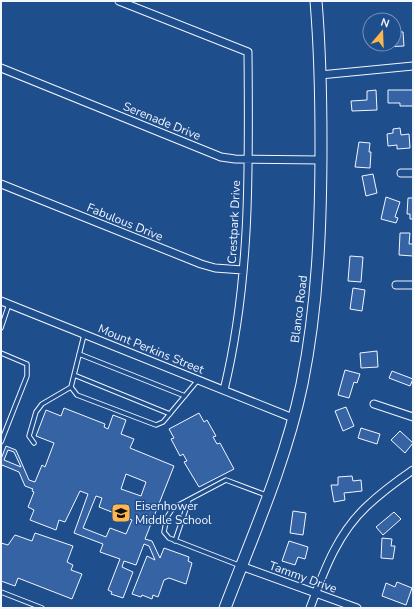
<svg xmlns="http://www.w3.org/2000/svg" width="414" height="609" viewBox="0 0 414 609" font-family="'Nunito Sans',sans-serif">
<rect width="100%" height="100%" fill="#1f4e8c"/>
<path fill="#3563a3" stroke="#f2f6ff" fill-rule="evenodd" d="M394,31L403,32L404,46L384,47V44H394Z
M376,90L377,110L352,111L351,101L367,100V91Z
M388,90H413V106H400V103H388Z
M400,128L401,135L409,134L410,148L397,149V145L388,146L387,134L393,133V129Z
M359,142L370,143L369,152H371L370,168L355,167Z
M373,174L377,193L366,196L362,176Z
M386,197L400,202L395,217L398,218L396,223L381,219Z
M408,198H413V219H410V214H407Z
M400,233H410L409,244H413V256L399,255Z
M350,256L363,257L361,282L348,281Z
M353,288L365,290L362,311L350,309Z
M377,351L378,367L361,368L360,353Z
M345,370L360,374L357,383L354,382L349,398L338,395Z
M392,371L413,379L410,386L389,378Z
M346,407L354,426L343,431L335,411Z
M64,408L105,424L104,427L108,429L113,415L126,420L121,434L134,439L130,448L174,466L145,539L152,541L160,558L164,548L189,557L188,561L192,563L186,584L169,578L164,580L158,597L153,595L152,599L142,595L141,597L132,594L147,556L155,560L149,546L144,544L136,565L124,561L122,567L133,572L123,598L111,594L112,592L108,590L120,559L100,552L103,544L74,533L88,494L80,491L65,522L59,520L56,530L30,520L34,510L28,507L34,492L32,491L33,489L25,486L19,472L2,465L1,468V459L6,446L16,450L29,480L35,482L42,465L45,467L54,443L36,436L46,410L61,416ZM8,450L14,452L21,467L4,460ZM126,474L146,482L141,496L121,489ZM96,496L102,498L99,507L132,520L126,534L110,528L106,537L83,528Z
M199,413L204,422L207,420L216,436L213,437L217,444L220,443L234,469L199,487L184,462L187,461L183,454L180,456L171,439L174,438L169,429Z
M361,428L380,434L377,444L358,438Z
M400,431L413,443L405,453L391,440Z
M352,476L353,481L361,480L362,491L344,493L345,500L334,502L331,485H338V477Z
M293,511L306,513L303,535L290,533Z
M394,512L401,519L383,535L376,527Z
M35,533L73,546L67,562L73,565L71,570L82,574L72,599L18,578L15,586L1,581V543L8,545L15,535L32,541Z
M382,538L392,539L391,546H395L393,559L381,558Z
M289,541L308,547L305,559L298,557L295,565L282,561Z
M397,582L412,588L406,605L382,596L386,583L395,587Z"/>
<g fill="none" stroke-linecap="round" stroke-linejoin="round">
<defs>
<path id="service" d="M1,328L9,304
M84,335L71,387L77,395L156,425L163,422L198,380
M1,353L27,364V376L1,442
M79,354L185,396
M74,375L170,414
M34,443L29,436L36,412L42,404L71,387
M175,541L189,500
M241,566L169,538L164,532L167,517L173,508L226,480L266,495
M1,592L42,608"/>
<path id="minor" d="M119,1L248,52C249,165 251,280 224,390
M1,68L221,157L235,159L321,160
M320,75L413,66
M401,173H413
M1,184L201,264L215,268L243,270
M396,285H413
M1,301L293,418
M374,404L413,417
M241,566L357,608
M310,608C324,571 337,534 367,506C381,493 397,481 413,470"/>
<path id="primary" d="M225,608C253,535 286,461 302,384C318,305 321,224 321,144C321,97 320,49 316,1"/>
</defs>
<use href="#service" stroke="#f2f6ff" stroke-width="5.5"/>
<use href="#minor" stroke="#f2f6ff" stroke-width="9"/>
<use href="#primary" stroke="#f2f6ff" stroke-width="13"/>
<use href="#service" stroke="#1f4e8c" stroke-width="3.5"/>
<use href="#minor" stroke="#1f4e8c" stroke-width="7"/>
<use href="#primary" stroke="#1f4e8c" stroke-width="11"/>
</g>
<defs>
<symbol id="school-square" viewBox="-11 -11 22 22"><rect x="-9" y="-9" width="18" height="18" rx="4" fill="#ffb74d" stroke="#1f4e8c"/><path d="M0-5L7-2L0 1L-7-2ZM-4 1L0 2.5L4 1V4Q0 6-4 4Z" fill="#111"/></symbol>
</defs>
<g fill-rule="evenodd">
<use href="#school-square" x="110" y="502" width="22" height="22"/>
</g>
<g text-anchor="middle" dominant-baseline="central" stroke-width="3" stroke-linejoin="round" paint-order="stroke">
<g font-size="12" fill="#f2f6ff" stroke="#1f4e8c">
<text transform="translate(162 121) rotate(22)">Serenade Drive</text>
<text transform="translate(125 222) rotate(22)">Fabulous Drive</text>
<text transform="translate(234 222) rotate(-87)">Crestpark Drive</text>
<text transform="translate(299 309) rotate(-83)">Blanco Road</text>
<text transform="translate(151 349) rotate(22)">Mount Perkins Street</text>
<text transform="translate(303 577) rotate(20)">Tammy Drive</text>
</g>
<g font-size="12" fill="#f2f6ff" stroke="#1f4e8c" text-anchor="start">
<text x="135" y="506">Eisenhower<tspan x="135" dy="14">Middle School</tspan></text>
</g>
</g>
<rect width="414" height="609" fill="none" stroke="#f2f6ff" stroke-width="4"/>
<g transform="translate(382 32) rotate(19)"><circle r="19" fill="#1f4e8c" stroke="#7391ba"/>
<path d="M0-3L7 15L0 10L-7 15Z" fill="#ffb74d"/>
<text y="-6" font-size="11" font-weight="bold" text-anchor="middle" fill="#f2f6ff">N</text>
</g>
</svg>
